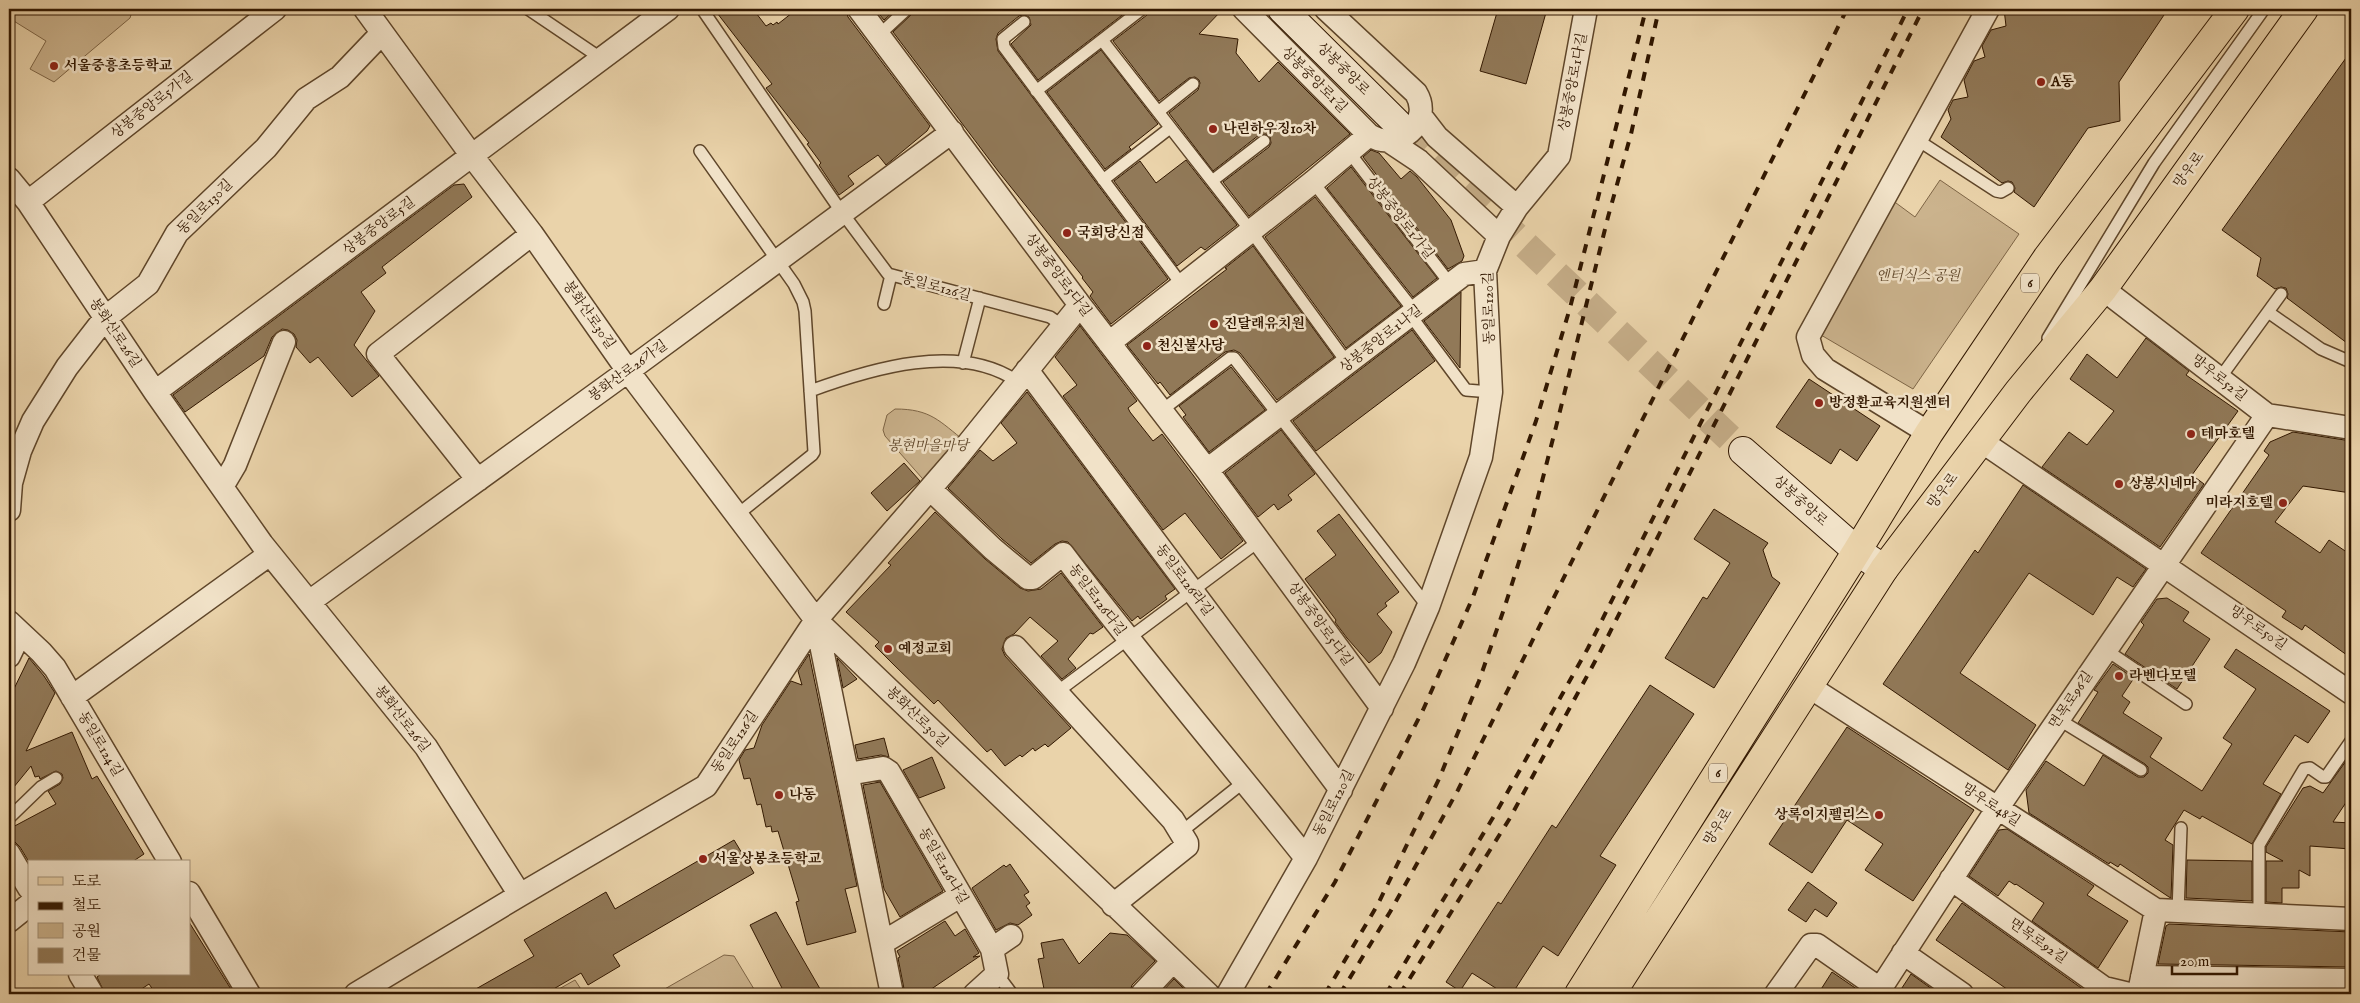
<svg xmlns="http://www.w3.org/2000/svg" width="2360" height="1003" viewBox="0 0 2360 1003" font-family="'IM FELL English','Noto Serif KR',serif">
<rect width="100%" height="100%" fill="#ead3aa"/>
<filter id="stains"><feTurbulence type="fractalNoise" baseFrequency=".004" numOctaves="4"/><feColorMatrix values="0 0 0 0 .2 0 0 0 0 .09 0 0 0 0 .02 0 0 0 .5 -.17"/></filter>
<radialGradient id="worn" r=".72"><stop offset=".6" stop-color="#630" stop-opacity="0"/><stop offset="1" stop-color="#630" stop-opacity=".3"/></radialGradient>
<path fill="#cbb38d" stroke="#7e6546" d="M9,9H133L130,18L54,82L30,69L46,41L9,18Z
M1940,180L2019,234L1913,389L1821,335L1892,200L1915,217Z
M895,409C931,409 939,421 966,442L929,486L885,436L883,430L887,415Z
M724,955L734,956L757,994H656Z
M575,980L584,994H550Z"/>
<path fill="#917958" stroke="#311700" d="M714,9H753L766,26L771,23L773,25L777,22L778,24L797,9H846L848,17L930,126L927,131L886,165L878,155L848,176L854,184L839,195L819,165L821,163L807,144L809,143L766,88L772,84Z
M875,9H896L884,20Z
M914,9H1130L1038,80L1011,44L1031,25L1029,17L1023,15L1019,16L998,33L996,39L998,51L1168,279L1111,324L1090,296L1093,292L1082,278L1083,277L998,171L893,32L912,14Z
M1149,9H1223L1199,34L1238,39L1236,53L1259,82L1278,62L1350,134L1249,216L1223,182L1269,147L1271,143L1270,137L1266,134L1259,135L1213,171L1169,113L1198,90L1200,83L1199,80L1195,77L1189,78L1159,101L1113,41L1147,15Z
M1498,9H1547L1526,84L1480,71Z
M2004,9H2168L2119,82L2120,121L2088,128L2034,207L2014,192L2015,188L2012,182L2008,181L2002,183L1941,137L1951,119L1948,110L1953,100L1968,97L1964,80L1974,61L1985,57L1982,46L1991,30L2006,26Z
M1101,50L1158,124L1129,147L1131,149L1105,169L1047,92Z
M2351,51V346L2287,298L2288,294L2286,288L2281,287L2275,289L2257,276L2261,258L2222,230Z
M1371,150L1379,153L1401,179L1410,171L1417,177L1451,220L1464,256L1462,261L1448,269L1363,157Z
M1186,160L1237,225L1205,250L1201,247L1177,266L1114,181L1140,161L1156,183Z
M1351,167L1437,278L1413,297L1327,188Z
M464,184L472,197L382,267L386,273L361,292L375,311L354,345L379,376L352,397L318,357L310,363L296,347L297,340L294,334L288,330L282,329L272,337L264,356L185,412L173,395L454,185Z
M1315,197L1401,306L1346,348L1265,237Z
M1253,246L1334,357L1277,400L1240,353L1234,350L1225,352L1170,395L1160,382L1158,384L1127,345L1227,269L1225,268Z
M1461,292L1460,368L1424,321Z
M1080,326L1137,401L1128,408L1130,412L1153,441L1162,434L1243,541L1221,559L1185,513L1163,530L1063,396L1077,385L1055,357Z
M1412,330L1435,361L1316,451L1293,421Z
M2146,338L2189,371L2186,375L2238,411L2192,475L2204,484L2160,547L2042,467L2069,432L2087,445L2114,411L2070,379L2087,354L2117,378Z
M1231,367L1265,410L1209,452L1183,417L1186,415L1179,406Z
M1809,379L1880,426L1857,461L1840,449L1831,464L1776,427Z
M1027,392L1175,589L1165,596L1167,599L1140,619L1138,616L1132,621L1068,542L1062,541L1055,544L1031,563L1002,539L948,488L980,450L993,461L1017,443L1001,423Z
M1281,430L1315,474L1288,495L1292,500L1278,510L1274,504L1258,517L1225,473Z
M2293,432L2351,441V493L2303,486L2275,522L2320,553L2329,540L2351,555V658L2305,625L2302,630L2282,617L2286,611L2201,553L2269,455L2264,451L2270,442Z
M904,463L920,481L887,511L871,493Z
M2023,485L2146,569L2133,587L2117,577L2093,615L2029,573L1960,673L2036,725L2008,770L1883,684L1975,550L1978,553Z
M1714,509L1768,543L1763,550L1772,577L1780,583L1714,688L1665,658L1703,597L1707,599L1730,563L1694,539Z
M935,512L985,559L1020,588L1028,591L1041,589L1061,573L1103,627L1093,634L1090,633L1068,659L1076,668L1062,679L1041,656L1058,641L1030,617L1014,634L1006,638L1002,649L1005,656L1071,728L1048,747L1045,744L1035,751L1033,748L1022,757L1020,755L1005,766L991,749L987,752L938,700L934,704L894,665L875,646L879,642L846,612L891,565L888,563Z
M1339,514L1399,592L1385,603L1387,606L1377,614L1392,632L1381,653L1369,663L1347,638L1335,622L1336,620L1305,579L1336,555L1317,531Z
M2167,598L2189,612L2183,621L2210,639L2177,689L2125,654L2144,625L2141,622L2157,599Z
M2236,649L2330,711L2308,743L2295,735L2263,784L2281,794L2252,844L2202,816L2200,819L2184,810L2165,840L2173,845L2171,898L2169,897L2120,864L2118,867L2110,862L2109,864L2029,813L2026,790L2046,761L2084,786L2103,755L2138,777H2144L2148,773V767L2145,764L2078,723L2098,692L2094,690L2113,664L2134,678L2122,696L2130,702L2123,713L2162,738L2150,757L2202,791L2232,744L2223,738L2256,689L2224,667Z
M809,654L857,886L845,889L856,932L807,945L796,902L799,901L778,831L772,832L771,826L766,827L761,804L757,805L750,778L744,779L739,760L745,750L754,748L762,725L791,681L802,685L798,671Z
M29,658L44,676L55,693L26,751L72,732L92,779L97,776L144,854L132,862H29L20,847L15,842L9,841V829L56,804L48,791L60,784L63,778L62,774L56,771L40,779L39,776L35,777L31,766L9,793V699Z
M837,658L857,679L843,688Z
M1650,685L1694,714L1600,856L1616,865L1558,956L1543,946L1512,994H1505L1472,973L1460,991L1446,982L1498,902L1501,904L1552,825L1556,828Z
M1847,727L1974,810L1913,901L1865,870L1883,844L1847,820L1812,873L1769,844Z
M884,738L889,757L881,755L858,759L855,745Z
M2351,754V795L2333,822L2351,823V849L2310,846V876L2299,870V888H2282V903L2266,902V861H2283L2266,852V847L2303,788L2310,786L2323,793Z
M932,757L945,788L919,798L903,770Z
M880,782L943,891L900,917L884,889L863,785Z
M2007,829L2094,886L2087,895L2128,921L2098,968L2032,921L2044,903L2016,884L2015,885L2009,881L1998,896L1969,876L1999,830Z
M734,840L754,873L613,955L620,966L588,985L581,973L545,994H467L534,956L524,940L606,892L615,909Z
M2187,860L2252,861V901L2186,898Z
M1010,864L1029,892L1024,895L1030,903L1026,906L1032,915L1018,925L1010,923L996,930L972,888L1004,865L1006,867Z
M1808,882L1837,903L1827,917L1815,909L1806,922L1788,910Z
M1962,903L2084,990L2081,994H2014L1936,940Z
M776,912L786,930L823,994H785L750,925Z
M945,921L955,936L965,929L979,953L973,957L980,956L924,994H905L898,958L900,957L897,951Z
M189,922L234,994H156L149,984L134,994H105L97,977L101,974H189Z
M2169,924L2351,932V967L2158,964L2166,926Z
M1110,933L1127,935L1155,961L1132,985L1129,994H1045L1038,959L1044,958L1041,943L1063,939L1079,964Z
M1832,972L1864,994H1818Z
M1911,974L1939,994H1898Z
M1174,979L1189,994H1160Z
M2153,990L2351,993V994H2152Z"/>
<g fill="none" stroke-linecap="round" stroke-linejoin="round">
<path stroke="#c5ad88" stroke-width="28" stroke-dasharray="28 14" stroke-linecap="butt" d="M1404,130L1743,451"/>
<defs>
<path id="service" d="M528,9L602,59
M702,9L838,207L888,274L1050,317L1063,326
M1024,22L1003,39L1004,47L1182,285
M879,35L907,9
M1102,40L1251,231L1348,364
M1036,91L1142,9
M1158,112L1193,84
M1916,139L1996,191L2001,192L2008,188
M700,151L794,284L803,302L805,311L814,452L812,455L737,515
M1349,152L1451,285
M1103,180L1170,128
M1212,181L1264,141
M1313,182L1415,312
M884,304L891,275
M2268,312L2321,349L2351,362
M1411,316L1466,390L1491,392
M2048,338L2154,163L2264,9
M963,363L980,298
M2220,378L2281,294
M810,391C870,369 960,341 1018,382
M1161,411L1230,358H1234L1428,607
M2106,650L2186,704
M1057,692L1259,541
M2058,719L2141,770
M9,818L41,787L56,778
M1181,832L1245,781
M2178,912L2181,828
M2259,916V845L2304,769L2310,768L2323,777H2326L2351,741
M997,974L1012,994"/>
<path id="minor" d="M365,9L472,156L532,234L628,371L816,620L1208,994
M859,9L1080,305L1207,470L1382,708
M1244,9L1369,135C1397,153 1434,123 1416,93L1326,9
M1420,115L1437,137L1517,207
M1389,141L1419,161L1499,236
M9,179L28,202L155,392L262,544L426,747L520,895
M28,202L275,9
M2103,289L2267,415L2351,428
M1109,343L1313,182L1369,135
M1027,370L1341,790
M155,392L668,9
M1929,433L1825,369L1813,355L1808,337L1988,9
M1981,441L2351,693
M1207,470L1464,274L1485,271
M478,480L378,354L532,234
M222,487L235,465L284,342
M930,489L993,549L1028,578H1033L1063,554C1141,658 1225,756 1306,858
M9,510L11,483L20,451L33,421L67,367L105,318L148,284L177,233L266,148L306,99L340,77L382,33
M309,602L628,371L952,132
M816,620L892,994
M9,622L41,652L55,668L170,862
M1015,647L1173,820L1187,843V846L1113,905
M9,656L20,633
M1808,686L2156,910L2351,919
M72,697L270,554
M848,774L883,768L889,772L992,949L997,974L975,994
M9,854L29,888
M1951,879L2104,988L2129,994
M189,893L249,994
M9,921L29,905
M882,943L960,896
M992,949L1011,936
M1903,953L1962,994
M80,974L92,994
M2142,977L2351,980
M2139,992L2156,910
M356,994L520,895L706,786L816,620L955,460L1080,305
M1142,994L1172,962
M1228,994L1306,858L1404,663L1428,607L1481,457L1491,392L1485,271L1499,236L1517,207L1559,156L1586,9
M1776,994L1811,945H1817L1880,989
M1877,994L1997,809L2267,415"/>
<path id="secondary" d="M1282,9L1404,130
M1743,451L1857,551L1884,569"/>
<path id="primary" d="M1579,994L1857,551L1929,433L2047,258L2235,9
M1611,994L1884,569L2018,392L2103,289L2304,9"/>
</defs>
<use href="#service" stroke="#5f462a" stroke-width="14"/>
<use href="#minor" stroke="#5f462a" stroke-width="25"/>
<use href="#secondary" stroke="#311700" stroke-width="30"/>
<use href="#primary" stroke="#311700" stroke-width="30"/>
<use href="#service" stroke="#f1e2c8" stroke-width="11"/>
<use href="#minor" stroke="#f1e2c8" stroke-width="22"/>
<use href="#secondary" stroke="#f1e2c8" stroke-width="28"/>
<use href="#primary" stroke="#ead3aa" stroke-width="28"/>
<path stroke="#311700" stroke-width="4" stroke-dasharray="9 9" stroke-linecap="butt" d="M1266,994L1335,882L1423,710L1473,597L1536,421L1570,308L1646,9
M1325,994L1378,904L1439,779L1479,681L1504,609L1531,524L1556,427L1608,217L1631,134L1659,9
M1340,994L1390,912L1458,790L1847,9
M1386,994L1497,811L1588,648L1908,9
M1400,994L1510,818L1599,654L1923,9"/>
</g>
<g fill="#8f2418" stroke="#f1e2c8" stroke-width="2">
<circle cx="54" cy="66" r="5"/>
<circle cx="2041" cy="82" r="5"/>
<circle cx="1213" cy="129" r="5"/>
<circle cx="1067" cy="233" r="5"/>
<circle cx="1214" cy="324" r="5"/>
<circle cx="1147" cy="346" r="5"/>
<circle cx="1819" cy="403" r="5"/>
<circle cx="2191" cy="434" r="5"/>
<circle cx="2119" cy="484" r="5"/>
<circle cx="2283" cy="503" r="5"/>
<circle cx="888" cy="649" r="5"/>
<circle cx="2119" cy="676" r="5"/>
<circle cx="779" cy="795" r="5"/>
<circle cx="1879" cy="815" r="5"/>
<circle cx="703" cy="859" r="5"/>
</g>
<g text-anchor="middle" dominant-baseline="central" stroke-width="5" stroke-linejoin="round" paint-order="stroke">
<g fill="#f1e2c8" stroke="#6b543c" stroke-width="1">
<rect x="2021" y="273.5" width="18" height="19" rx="4"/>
<rect x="1709" y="763.5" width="18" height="19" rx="4"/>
</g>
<g font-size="12" font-weight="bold" fill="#311700">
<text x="2030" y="283">6</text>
<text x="1718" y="773">6</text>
</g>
<g font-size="14" font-weight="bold" fill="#311700" stroke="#f1e2c8" text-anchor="start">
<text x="64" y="66">서울중흥초등학교</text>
<text x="2051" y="82">A동</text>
<text x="1223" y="129">나린하우징10차</text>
<text x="1077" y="233">국회당신점</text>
<text x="1224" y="324">진달래유치원</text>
<text x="1157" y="346">천신불사당</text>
<text x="1829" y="403">방정환교육지원센터</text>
<text x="2201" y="434">테마호텔</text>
<text x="2129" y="484">상봉시네마</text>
<text x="2273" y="503" text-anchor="end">미라지호텔</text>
<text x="898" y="649">예정교회</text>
<text x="2129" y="676">라벤다모텔</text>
<text x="789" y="795">나동</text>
<text x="1869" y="815" text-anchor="end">상록이지펠리스</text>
<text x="713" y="859">서울상봉초등학교</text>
</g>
<g font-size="14" fill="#311700" stroke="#f1e2c8">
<text transform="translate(1343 69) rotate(45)">상봉중앙로</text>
<text transform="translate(1314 80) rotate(45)">상봉중앙로1길</text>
<text transform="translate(1573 82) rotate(-79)">상봉중앙로1다길</text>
<text transform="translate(152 105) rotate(-38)">상봉중앙로5가길</text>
<text transform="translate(2189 170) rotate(-54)">망우로</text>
<text transform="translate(205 207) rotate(-45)">동일로130길</text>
<text transform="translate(1400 218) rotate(52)">상봉중앙로1가길</text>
<text transform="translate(379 226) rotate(-37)">상봉중앙로5길</text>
<text transform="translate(1058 275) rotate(53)">상봉중앙로5다길</text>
<text transform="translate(936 287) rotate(15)">동일로126길</text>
<text transform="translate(1489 308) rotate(-91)">동일로120길</text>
<text transform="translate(589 315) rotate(55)">봉화산로30길</text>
<text transform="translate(115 333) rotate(56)">봉화산로26길</text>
<text transform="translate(1381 339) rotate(-38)">상봉중앙로1나길</text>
<text transform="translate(628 371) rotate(-36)">봉화산로26가길</text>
<text transform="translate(2219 378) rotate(38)">망우로52길</text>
<text transform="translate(1943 491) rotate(-53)">망우로</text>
<text transform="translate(1800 501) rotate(42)">상봉중앙로</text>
<text transform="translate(1184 580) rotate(53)">동일로126라길</text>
<text transform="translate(1097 600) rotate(53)">동일로126다길</text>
<text transform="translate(1320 624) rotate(54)">상봉중앙로5다길</text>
<text transform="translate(2258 628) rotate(35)">망우로50길</text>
<text transform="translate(2071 700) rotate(-56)">면목로96길</text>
<text transform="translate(917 717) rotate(44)">봉화산로30길</text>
<text transform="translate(402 719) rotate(52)">봉화산로26길</text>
<text transform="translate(735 742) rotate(-56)">동일로126길</text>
<text transform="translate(100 744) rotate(59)">동일로124길</text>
<text transform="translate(1334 803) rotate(-63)">동일로120길</text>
<text transform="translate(1991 805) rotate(33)">망우로48길</text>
<text transform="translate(1718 827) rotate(-58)">망우로</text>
<text transform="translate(943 866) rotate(60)">동일로126나길</text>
<text transform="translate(2038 941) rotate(35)">면목로92길</text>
</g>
<g font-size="14" font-style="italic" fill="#5f462a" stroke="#f1e2c8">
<text x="1918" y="276">엔터식스 공원</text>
<text x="928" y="446">봉현마을마당</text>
</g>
</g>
<rect width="2360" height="1003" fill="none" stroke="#ead3aa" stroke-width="30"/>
<rect x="10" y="10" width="2340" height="983" fill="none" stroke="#311700" stroke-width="2.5"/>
<rect x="15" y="15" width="2330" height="973" fill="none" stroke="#311700"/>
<rect x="28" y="860" width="162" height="115" fill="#f1e2c8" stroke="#a49178"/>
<rect x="38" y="877" width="25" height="8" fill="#ead3aa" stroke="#a49178"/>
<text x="72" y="886" font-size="15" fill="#311700">도로</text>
<rect x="38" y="902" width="25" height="8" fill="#311700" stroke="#a49178"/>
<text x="72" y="910" font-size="15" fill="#311700">철도</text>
<rect x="38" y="923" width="25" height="15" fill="#cbb38d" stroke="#a49178"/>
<text x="72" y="936" font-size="15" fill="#311700">공원</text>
<rect x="38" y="948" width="25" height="15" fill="#917958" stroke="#a49178"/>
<text x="72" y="960" font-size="15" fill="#311700">건물</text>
<path d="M2172 966v8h65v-8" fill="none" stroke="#311700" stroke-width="2.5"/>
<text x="2180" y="966" font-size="15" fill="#311700" stroke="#f1e2c8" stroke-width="4" paint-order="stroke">20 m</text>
<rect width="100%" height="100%" filter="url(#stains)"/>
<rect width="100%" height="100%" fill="url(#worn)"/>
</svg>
